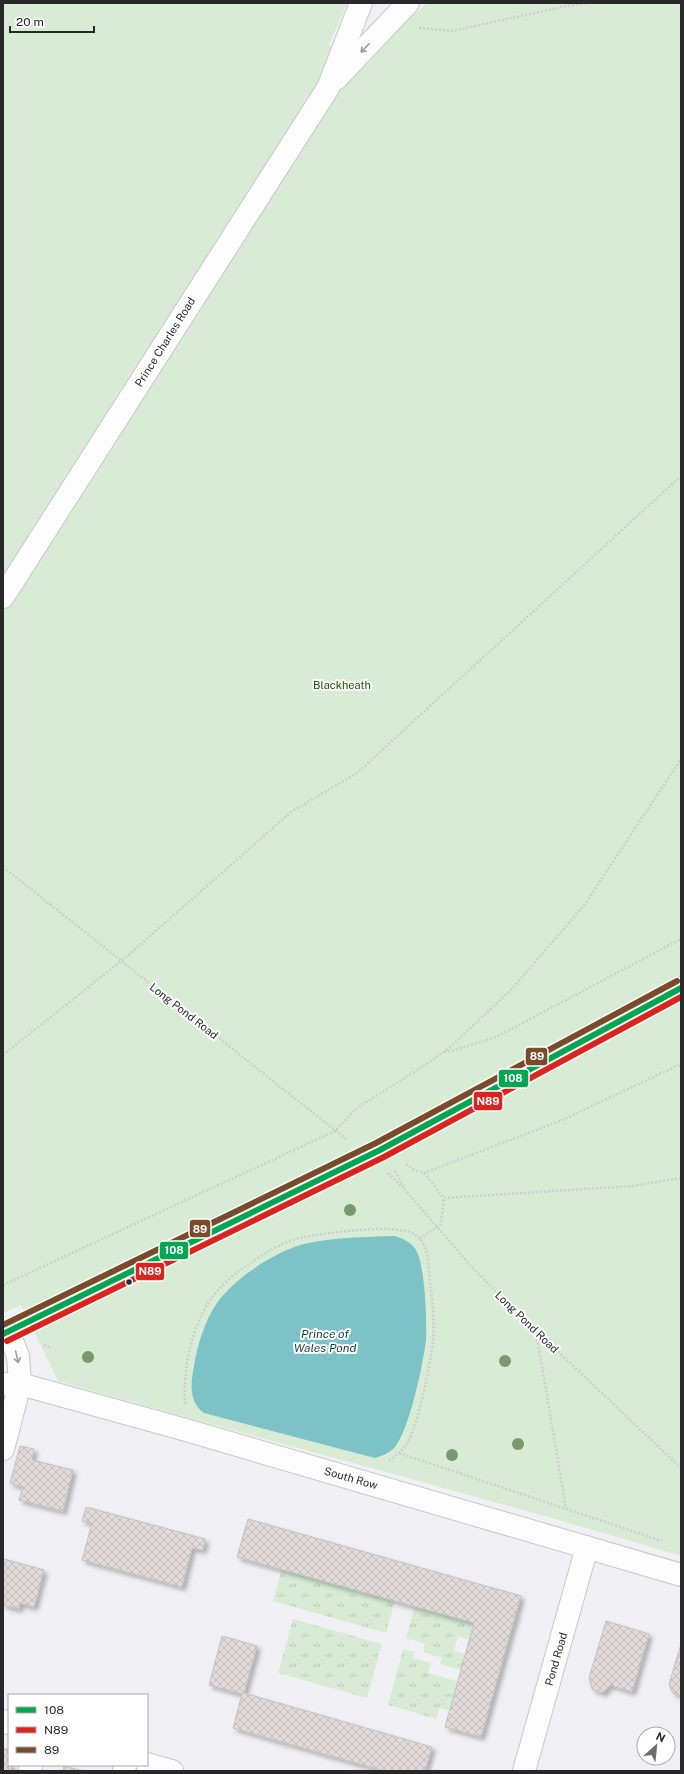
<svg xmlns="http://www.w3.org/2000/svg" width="684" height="1774" viewBox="0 0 684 1774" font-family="'Public Sans',sans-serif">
<defs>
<pattern id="grass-tufts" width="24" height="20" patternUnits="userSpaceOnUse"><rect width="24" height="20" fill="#d8ecd5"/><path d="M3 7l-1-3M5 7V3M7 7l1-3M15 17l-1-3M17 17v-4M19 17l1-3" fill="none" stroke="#b9cab7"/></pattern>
<pattern id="building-cross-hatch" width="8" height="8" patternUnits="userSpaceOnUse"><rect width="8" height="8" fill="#e1dad9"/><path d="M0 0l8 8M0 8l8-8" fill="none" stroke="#c1bbba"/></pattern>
<filter id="shadow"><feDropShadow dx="3.5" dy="3.5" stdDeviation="2" flood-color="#0004"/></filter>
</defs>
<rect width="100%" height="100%" fill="#f0f0f4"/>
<path fill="url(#grass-tufts)" d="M282,1569L395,1601L386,1633L273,1601Z
M415,1606L474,1623L469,1639L458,1636L454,1651L465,1654L461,1670L440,1664L442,1658L423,1652L425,1644L406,1638Z
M293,1619L382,1644L367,1698L278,1673Z
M403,1649L414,1652L413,1658L431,1663L428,1673L457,1681L449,1711L439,1708L436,1719L388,1705Z"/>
<path fill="#d8ecd5" d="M3,3H347L329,45L366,66L403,25L427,3H681V1556C475,1494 266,1441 58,1381L21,1305L3,1313Z"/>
<path fill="#7dc2c6" d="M395,1236C404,1239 413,1243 417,1252C425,1268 427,1321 426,1340C423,1364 409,1432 394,1448C389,1453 382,1456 375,1458L204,1413C188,1402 191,1383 194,1366C197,1346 205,1320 217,1303C235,1278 274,1252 304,1244C333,1237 366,1237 395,1236Z"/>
<path fill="url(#building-cross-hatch)" stroke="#c1c0c1" filter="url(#shadow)" d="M20,1446L34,1449L32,1460L73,1470L63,1511L19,1500L23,1487L10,1483Z
M86,1507L205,1539L203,1550L192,1548L182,1587L82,1560L92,1523L82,1521Z
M248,1519L521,1596L481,1737L445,1727L474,1623L237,1557Z
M4,1559L44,1570L34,1607L20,1603L19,1609L3,1605V1564Z
M606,1621L649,1634L632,1692L610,1685L603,1693L592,1689L589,1678Z
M222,1636L257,1646L244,1693L432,1747L425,1771H384L233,1728L242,1694L209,1685Z
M681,1644V1694L680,1695L673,1693L669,1684Z
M3,1748L9,1750V1765H12L11,1771H3Z
M64,1766L83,1771H63Z"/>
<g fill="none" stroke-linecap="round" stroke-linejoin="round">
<defs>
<path id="street" d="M3,1384H20L186,1430L681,1575
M3,1449L20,1384L18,1356L8,1331
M3,1721L9,1723
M147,1764L172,1771
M30,1771L31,1765
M124,1771L125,1765
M524,1771L587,1547"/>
<path id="secondary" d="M336,79L408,3
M3,597L328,88L361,3
M3,1334L380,1150L681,988"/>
</defs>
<use href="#street" stroke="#c7c7ca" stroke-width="24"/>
<use href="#secondary" stroke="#c7c7ca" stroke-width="24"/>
<path stroke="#cececf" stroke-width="2.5" stroke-dasharray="2 2" stroke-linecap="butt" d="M419,28L452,31L571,5L589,3
M3,867L346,1139
M444,1052L451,1051L496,1037L681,939
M3,1055L125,958L291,812L357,773L681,476
M406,1164L414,1170L424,1173L560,1121L681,1064
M395,1171L406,1191L470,1265L514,1310L681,1468
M388,1173L403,1188
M424,1173L444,1198
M420,1239L441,1224L444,1198L632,1186L681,1178
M3,1285L335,1131L357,1108L428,1063L449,1048L512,989L585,904L681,759
M536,1331L566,1509
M44,1345L51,1348
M185,1404C183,1371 191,1327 211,1299C221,1284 237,1272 252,1262C268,1251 285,1241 304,1237C326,1233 397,1223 414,1234C430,1244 428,1264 430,1281C432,1301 435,1321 433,1341C430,1365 419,1424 407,1443C402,1451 395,1457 387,1462
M399,1453L662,1541"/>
<use href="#street" stroke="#fdfdfd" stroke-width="22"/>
<use href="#secondary" stroke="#fdfdfd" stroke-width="22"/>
<defs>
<path id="bus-1" d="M3,1334L380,1150L681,988"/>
<path id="bus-2" d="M7,1341L384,1157L681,997"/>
<path id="bus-3" d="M3,1325L376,1143L677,981"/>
</defs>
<use href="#bus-1" stroke="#fff" stroke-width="9"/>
<use href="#bus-2" stroke="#fff" stroke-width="9"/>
<use href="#bus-3" stroke="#fff" stroke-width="9"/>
<use href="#bus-1" stroke="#00a651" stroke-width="6"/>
<use href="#bus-2" stroke="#dc241f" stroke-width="6"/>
<use href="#bus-3" stroke="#7a4b2a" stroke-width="6"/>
</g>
<g fill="#7b996e">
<circle cx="350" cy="1210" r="6"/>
<circle cx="88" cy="1357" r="6"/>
<circle cx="505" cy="1361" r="6"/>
<circle cx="518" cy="1444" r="6"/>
<circle cx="452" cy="1455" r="6"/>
</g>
<defs><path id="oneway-shaft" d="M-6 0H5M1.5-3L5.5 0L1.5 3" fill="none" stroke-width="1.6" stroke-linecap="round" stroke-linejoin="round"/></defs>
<g stroke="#9d9d9e">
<use href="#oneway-shaft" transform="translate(365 48) rotate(134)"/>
<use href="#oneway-shaft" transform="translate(17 1357) rotate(77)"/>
</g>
<circle fill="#28272a" stroke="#fff" stroke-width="1.5" cx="129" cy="1282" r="3.5"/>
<g text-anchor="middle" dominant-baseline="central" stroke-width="4" stroke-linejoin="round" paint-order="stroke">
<g font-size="11" fill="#28272a" stroke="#fff">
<text transform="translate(165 342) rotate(-58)">Prince Charles Road</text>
<text transform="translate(184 1011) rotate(38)">Long Pond Road</text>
<text transform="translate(527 1322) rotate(44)">Long Pond Road</text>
<text transform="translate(351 1478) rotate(16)">South Row</text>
<text transform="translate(556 1659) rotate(-74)">Pond Road</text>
</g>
<g font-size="11" fill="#1c5200" stroke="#fff">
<text x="342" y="685">Blackheath</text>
</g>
<g font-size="12" font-style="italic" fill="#113f40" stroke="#fff">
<text x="325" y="1334">Prince of<tspan x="325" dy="14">Wales Pond</tspan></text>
</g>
</g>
<g stroke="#fff" stroke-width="1.5">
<rect x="525" y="1047" width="23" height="19" rx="4" fill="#7a4b2a"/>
<rect x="498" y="1069" width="31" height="19" rx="4" fill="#00a651"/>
<rect x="473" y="1091" width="30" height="20" rx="4" fill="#dc241f"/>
<rect x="189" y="1219" width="22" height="19" rx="4" fill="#7a4b2a"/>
<rect x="159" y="1241" width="30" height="19" rx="4" fill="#00a651"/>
<rect x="135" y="1262" width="30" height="19" rx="4" fill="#dc241f"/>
</g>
<g font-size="11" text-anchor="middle" font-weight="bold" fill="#fff">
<text x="537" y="1060">89</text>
<text x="513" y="1082">108</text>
<text x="488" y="1105">N89</text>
<text x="200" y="1233">89</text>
<text x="174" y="1254">108</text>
<text x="150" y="1275">N89</text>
</g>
<rect width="684" height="1774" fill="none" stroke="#28272a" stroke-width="8"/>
<rect x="8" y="1694" width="140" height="72" fill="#ffffff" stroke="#a9a9aa"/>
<rect x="16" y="1707" width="20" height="6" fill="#00a651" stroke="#a9a9aa"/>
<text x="44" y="1714" font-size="12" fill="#28272a">108</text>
<rect x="16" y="1727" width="20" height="6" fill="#dc241f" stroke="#a9a9aa"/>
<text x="44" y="1734" font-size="12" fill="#28272a">N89</text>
<rect x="16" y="1747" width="20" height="6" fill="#7a4b2a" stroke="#a9a9aa"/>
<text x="44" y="1754" font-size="12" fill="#28272a">89</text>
<g transform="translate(656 1746) rotate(27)"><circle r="19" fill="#ffffff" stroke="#a9a9aa"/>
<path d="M0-3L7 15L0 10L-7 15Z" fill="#6e6d71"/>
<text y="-6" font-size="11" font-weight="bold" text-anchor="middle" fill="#28272a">N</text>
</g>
<path d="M10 26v6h84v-6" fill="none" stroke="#28272a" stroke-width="2"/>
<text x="16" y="26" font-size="12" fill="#28272a" stroke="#ffffff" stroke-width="3" paint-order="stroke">20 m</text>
</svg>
